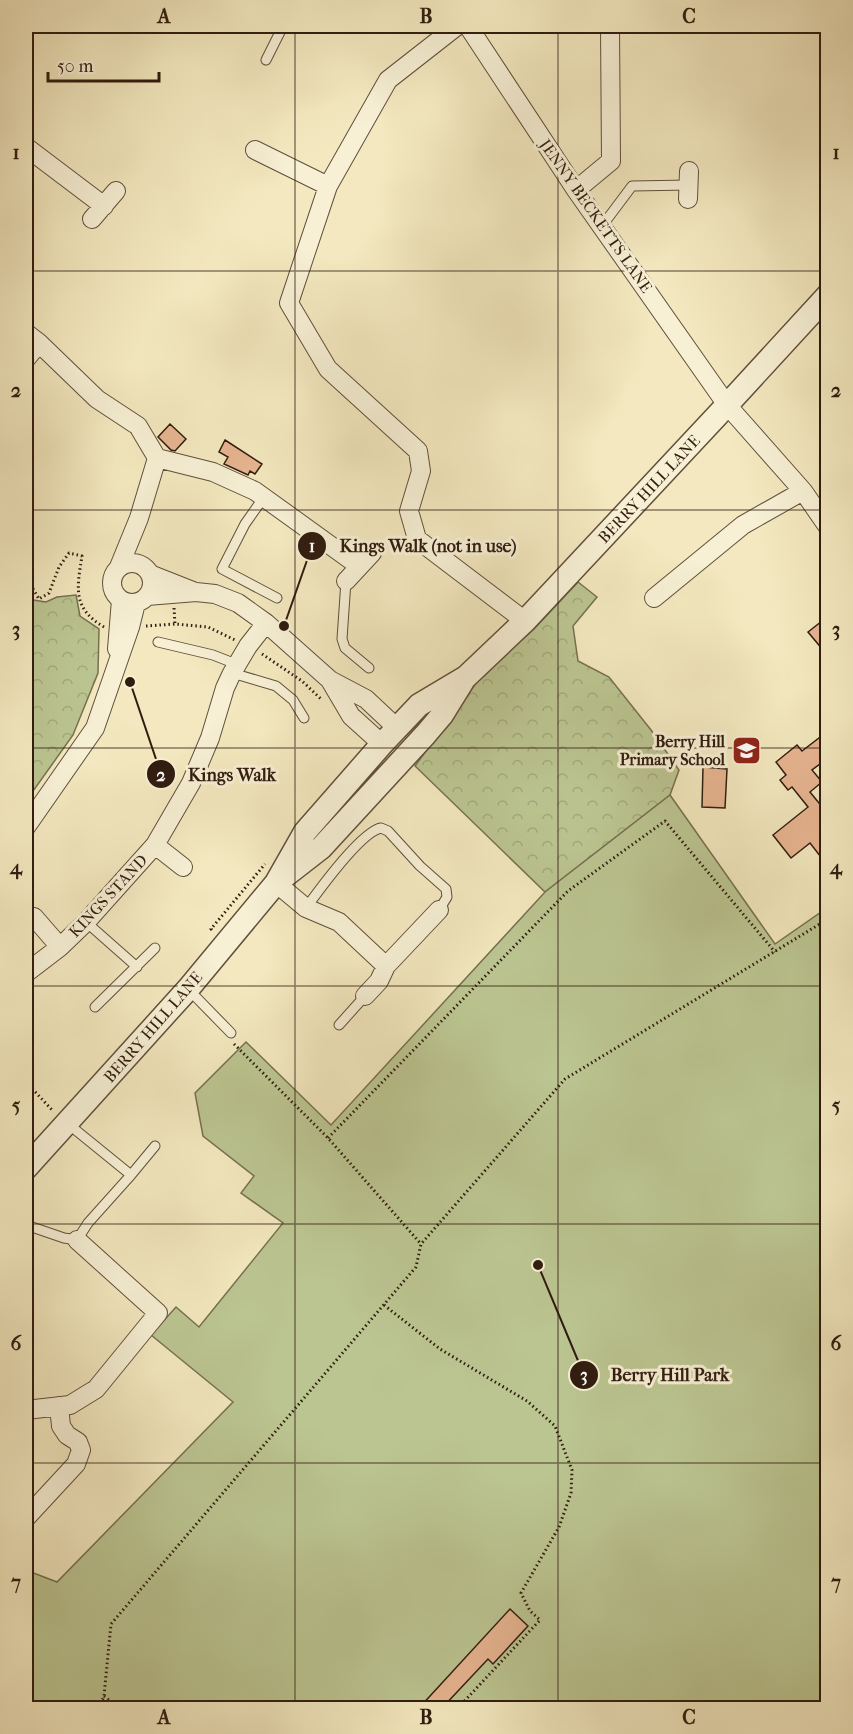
<svg xmlns="http://www.w3.org/2000/svg" width="853" height="1734" viewBox="0 0 853 1734" font-family="'IM FELL French Canon',serif">
<defs>
<pattern id="forest-crowns" width="20" height="18" patternUnits="userSpaceOnUse" patternTransform="scale(1.5)"><rect width="20" height="18" fill="#bbc591"/><path d="M2 6a3 3 0 1 1 6 0M12 15a3 3 0 1 1 6 0" fill="none" stroke="#a1a97c"/></pattern>
</defs>
<rect width="100%" height="100%" fill="#f3e8bf"/>
<filter id="stains"><feTurbulence type="fractalNoise" baseFrequency=".00333" numOctaves="4"/><feColorMatrix values="0 0 0 0 .2 0 0 0 0 .09 0 0 0 0 .02 0 0 0 .5 -.17"/></filter>
<radialGradient id="worn" r=".72"><stop offset=".6" stop-color="#630" stop-opacity="0"/><stop offset="1" stop-color="#630" stop-opacity=".3"/></radialGradient>
<path fill="url(#forest-crowns)" stroke="#767050" stroke-width="1.5" d="M578,582L597,597L573,626L578,661L609,677L651,730L679,770L670,795L545,892L415,766L482,675L534,629Z
M76,595L80,616L99,629L98,673L73,735L26,801V597L27,599L46,602L57,597Z"/>
<path fill="#bbc591" stroke="#767050" stroke-width="1.5" d="M670,795L775,944L827,908V1708H26V1570L57,1582L233,1402L151,1335L176,1307L199,1327L283,1223L241,1193L254,1176L203,1136L195,1093L246,1042L331,1125L545,892Z"/>
<path fill="#e7b591" stroke="#301c0f" stroke-width="1.5" d="M170,424L186,439L175,451L171,450L158,437Z
M225,440L262,464L255,474L250,471L248,475L224,464L228,457L219,452Z
M822,621L828,628V656L808,632Z
M828,731V758L812,770L822,782L810,792L828,814V866L810,843L791,858L773,835L808,807L792,787L788,790L780,780L786,775L776,762L797,745L802,751Z
M703,767L727,769L725,808L702,807Z
M510,1609L528,1626L493,1664L488,1659L442,1708H419Z"/>
<g fill="none" stroke-linecap="round" stroke-linejoin="round">
<defs>
<path id="service" d="M266,60L283,26
M602,226L632,186L689,185
M264,497L245,524L222,569L277,598
M346,581L342,639L345,648L369,668
M158,642L213,655L236,664
M232,673L276,686L293,700L304,718
M306,908C319,890 361,832 381,828L388,831L420,866L446,889L447,897L439,910
M86,922L137,967
M188,989L231,1033
M95,1007L155,948
M339,1025L365,996
M131,1175L155,1146
M26,1225L64,1238L77,1240L88,1223L131,1175L67,1123"/>
<path id="minor" d="M457,26L388,80L328,186L289,303L328,369L418,451L421,471L409,511L417,539L525,621
M468,26L576,190L727,405L803,491L828,527
M26,147L104,206
M255,150L328,186
M576,190L611,161L610,26
M688,199L689,171
M92,219L116,191
M26,333L39,343L97,399L138,426L157,458L139,518L119,567
M26,359L39,343
M157,458L213,472L255,491L359,566
M112 583a20 20 0 1 1 40 0a20 20 0 1 1-40 0Z
M150,574L193,591
M346,581L372,553
M147,596L196,592L215,594L238,603L266,623L330,680L366,699L397,728
M654,598L743,525L803,491
M117,649L121,600
M331,682L351,716L382,744
M26,827L95,728L130,627L136,603
M155,845L183,867
M276,883L306,908L339,922L386,966L439,910
M34,917L60,947
M26,973L60,947L86,922L155,845L191,783L210,738L225,688L232,673L248,646L266,623
M365,996L379,981L386,966
M26,1410L70,1405L96,1389L158,1313L77,1240
M26,1518L76,1464L81,1450L78,1442L67,1435L61,1426L59,1406"/>
<path id="tertiary" d="M276,883L305,832L382,744L419,705L466,677L525,621L727,405L828,295
M26,1168L188,989L276,883L321,848L425,735L442,715L463,681"/>
</defs>
<use href="#service" stroke="#614f3b" stroke-width="11"/>
<use href="#minor" stroke="#614f3b" stroke-width="20"/>
<use href="#tertiary" stroke="#614f3b" stroke-width="25"/>
<path stroke="#301c0f" stroke-width="3" stroke-dasharray="1.5 3" stroke-linecap="butt" d="M26,577L39,599L49,593L59,567L69,553L82,556C77,588 72,608 104,627
M174,608L175,624
M146,626L175,624L208,627L235,640
M262,654L302,681L321,699
M212,930L211,929L265,864
M234,1044L328,1138L421,1244
M26,1082L53,1111
M328,1138L568,891L665,821L775,952
M384,1305L440,1349L527,1401L555,1426L572,1470L571,1493L559,1527L521,1593L530,1611L540,1620L458,1708
M104,1696L119,1708
M99,1708L104,1696L111,1624L416,1267L421,1244L565,1079L828,919"/>
<use href="#service" stroke="#f7f0d5" stroke-width="9"/>
<use href="#minor" stroke="#f7f0d5" stroke-width="18"/>
<use href="#tertiary" stroke="#f7f0d5" stroke-width="22"/>
</g>
<path fill="none" stroke="#301c0f" stroke-width="1.5" stroke-opacity="0.55" d="M295,26V1708M558,26V1708M26,271H828M26,510H828M26,748H828M26,986H828M26,1224H828M26,1463H828"/>
<defs>
<symbol id="school-square" viewBox="-11 -11 22 22"><rect x="-9" y="-9" width="18" height="18" rx="4" fill="#8f2418" stroke="#f7f0d5"/><path d="M0-5L7-2L0 1L-7-2ZM-4 1L0 2.5L4 1V4Q0 6-4 4Z" fill="#fff"/></symbol>
</defs>
<g fill-rule="evenodd">
<use href="#school-square" x="730" y="734" width="33" height="33"/>
</g>
<g text-anchor="middle" dominant-baseline="central" stroke-width="6" stroke-linejoin="round" paint-order="stroke">
<g font-size="16" fill="#301c0f" stroke="#f7f0d5">
<text transform="translate(596 216) rotate(55)">JENNY BECKETTS LANE</text>
<text transform="translate(649 489) rotate(-47)">BERRY HILL LANE</text>
<text transform="translate(108 896) rotate(-47)">KINGS STAND</text>
<text transform="translate(153 1027) rotate(-49)">BERRY HILL LANE</text>
</g>
<g font-size="16" font-weight="bold" fill="#301c0f" stroke="#f7f0d5" text-anchor="end">
<text x="725" y="741">Berry Hill<tspan x="725" dy="18">Primary School</tspan></text>
</g>
</g>
<path fill="none" stroke="#301c0f" stroke-width="2" d="M284 626L312 546M130 682L161 774M538 1265L584 1375"/>
<g fill="#301c0f" stroke="#f7f0d5" stroke-width="2">
<circle cx="284" cy="626" r="6"/>
<circle cx="130" cy="682" r="6"/>
<circle cx="538" cy="1265" r="6"/>
<circle cx="312" cy="546" r="15"/>
<circle cx="161" cy="774" r="15"/>
<circle cx="584" cy="1375" r="15"/>
</g>
<g font-size="18" text-anchor="middle" font-weight="bold" fill="#fff">
<text x="312" y="552">1</text>
<text x="161" y="781">2</text>
<text x="584" y="1381">3</text>
</g>
<g font-size="18" text-anchor="middle" font-weight="bold" fill="#301c0f" stroke="#f7f0d5" stroke-width="6" stroke-linejoin="round" paint-order="stroke">
<text x="428" y="552">Kings Walk (not in use)</text>
<text x="232" y="781">Kings Walk</text>
<text x="670" y="1381">Berry Hill Park</text>
</g>
<rect width="853" height="1734" fill="none" stroke="#f3e8bf" stroke-width="66"/>
<path d="M48 72v9h111v-9" fill="none" stroke="#301c0f" stroke-width="3"/>
<text x="57" y="72" font-size="18" fill="#301c0f" stroke="#f7f0d5" stroke-width="4.5" paint-order="stroke">50 m</text>
<rect x="33" y="33" width="787" height="1668" fill="none" stroke="#301c0f" stroke-width="2"/>
<g font-size="20" text-anchor="middle" font-weight="bold" fill="#301c0f">
<text x="164" y="23">A</text>
<text x="426" y="23">B</text>
<text x="689" y="23">C</text>
<text x="16" y="159">1</text>
<text x="836" y="159">1</text>
<text x="16" y="397">2</text>
<text x="836" y="397">2</text>
<text x="16" y="636">3</text>
<text x="836" y="636">3</text>
<text x="16" y="874">4</text>
<text x="836" y="874">4</text>
<text x="16" y="1112">5</text>
<text x="836" y="1112">5</text>
<text x="16" y="1350">6</text>
<text x="836" y="1350">6</text>
<text x="16" y="1589">7</text>
<text x="836" y="1589">7</text>
<text x="164" y="1724">A</text>
<text x="426" y="1724">B</text>
<text x="689" y="1724">C</text>
</g>
<rect width="100%" height="100%" filter="url(#stains)"/>
<rect width="100%" height="100%" fill="url(#worn)"/>
</svg>
